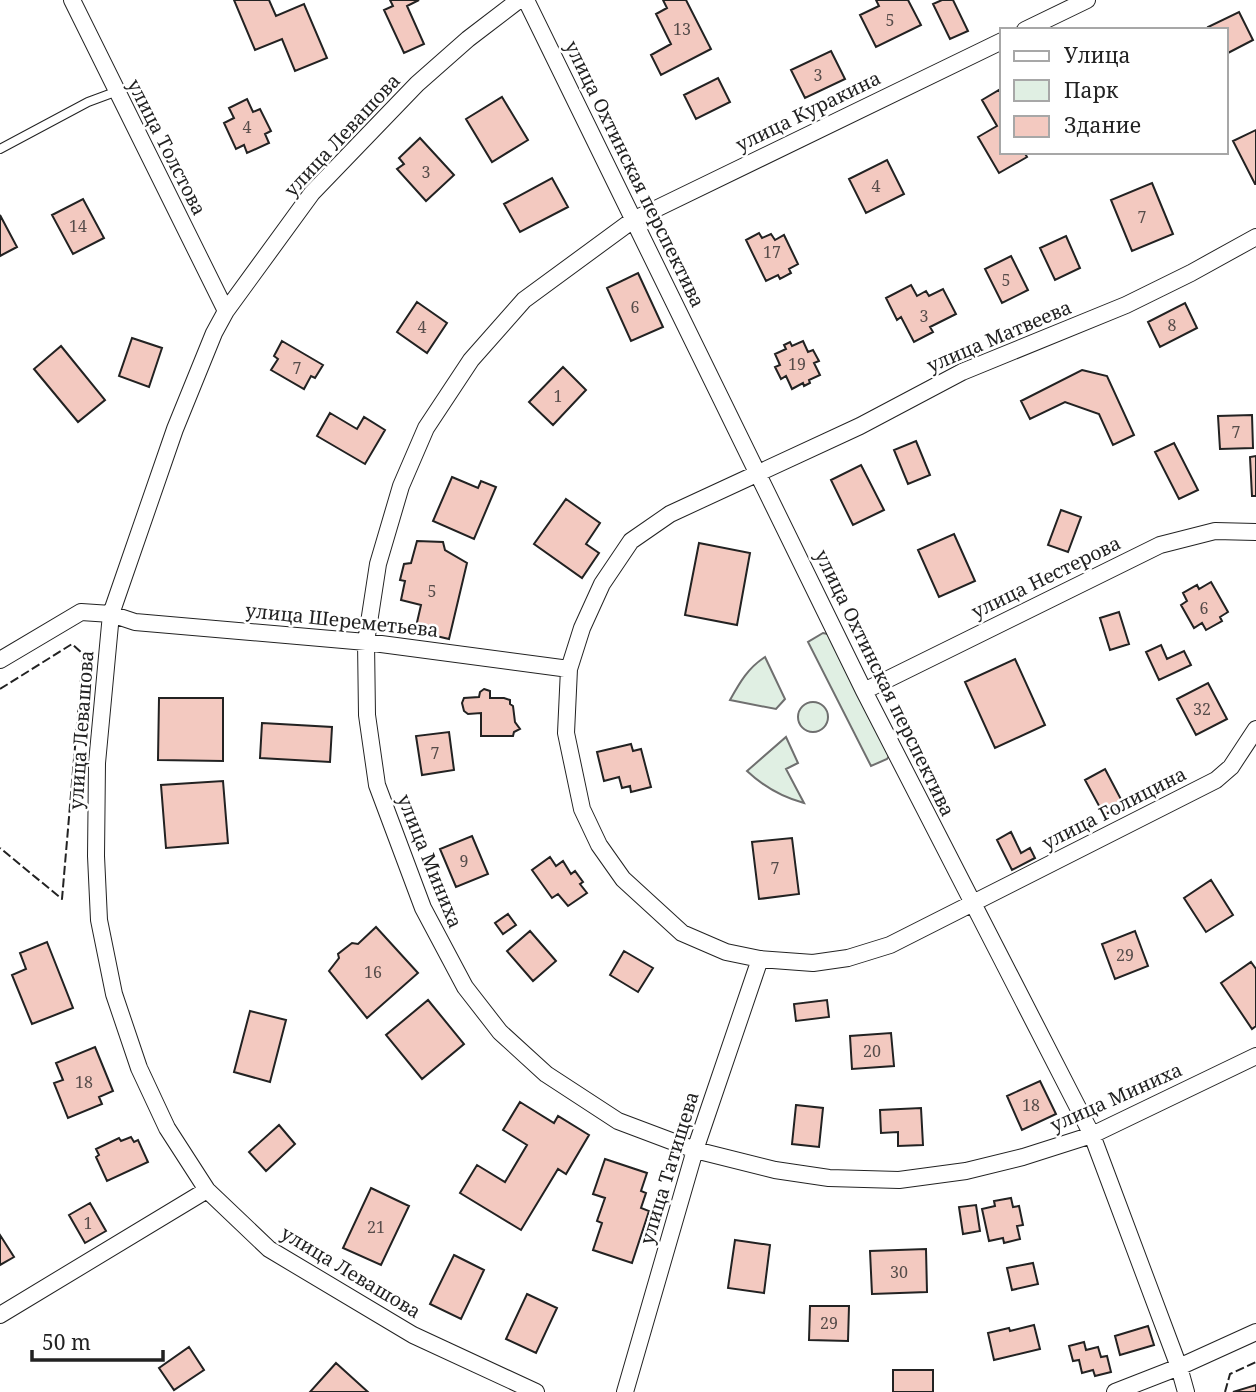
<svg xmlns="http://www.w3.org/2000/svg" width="1256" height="1392" viewBox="0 0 1256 1392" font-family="'Noto Serif',serif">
<rect width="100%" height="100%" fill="#fff"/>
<path fill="#e0efe3" stroke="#6f6f6f" stroke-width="2" d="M823,633L832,635L891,753L887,759L871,766L808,642Z
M765,657L785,699L776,709L730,700C740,682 748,668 765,657Z
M798 717a15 15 0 1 1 30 0a15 15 0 1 1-30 0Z
M786,737L798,763L786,769L804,803C781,797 764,787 747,771Z"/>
<path fill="#f3c9c0" stroke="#222" stroke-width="2" d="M234,0H269L276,16L304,4L327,58L295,71L282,39L255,50Z
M390,0H419L407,6L424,44L404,53L384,10L393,6Z
M663,0H686L711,49L661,75L651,55L671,44L656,14L667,8Z
M876,0H908L921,25L876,47L860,15L879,6Z
M942,0H953L968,31L950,39L933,4Z
M1239,12L1253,40L1226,54V30H1209L1208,27Z
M831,51L845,79L805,98L791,70Z
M718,78L730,102L696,119L684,95Z
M999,90L1002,96V152H1024L1027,157L999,173L978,137L997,126L982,100Z
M502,97L528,140L492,162L466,119Z
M247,99L253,112L260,109L271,131L265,134L269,143L247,153L244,145L236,149L224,123L234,118L229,108Z
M1256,130V184H1255L1233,141Z
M420,138L454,175L426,201L397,169L404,164L399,158Z
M887,160L904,194L866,213L849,179Z
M552,178L568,207L520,232L504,204Z
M1152,183L1173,234L1132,251L1111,200Z
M83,199L104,238L73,254L52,215Z
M0,215L17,247L0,256Z
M759,233L762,238L771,234L775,240L784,235L798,264L789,269L791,273L780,279L778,275L766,281L746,240Z
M1066,236L1080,268L1055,280L1040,248Z
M1011,256L1028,290L1002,303L985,269Z
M638,273L663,327L631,341L607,288Z
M911,285L917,296L926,291L929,296L943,289L956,314L930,327L933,332L914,342L901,317L897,320L886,298Z
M417,302L447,323L427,353L397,332Z
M1185,303L1197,328L1160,347L1148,322Z
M132,338L162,348L149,387L119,376Z
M282,341L323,365L315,378L311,376L304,389L271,370L278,359L274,356Z
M803,341L808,352L813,350L819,361L814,363L820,375L809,380L810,383L804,386L803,383L792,389L786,376L781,379L775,367L780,365L775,354L786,349L784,345L790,342L792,346Z
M61,346L105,400L78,422L34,369Z
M563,367L586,390L553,425L529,402Z
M1082,370L1107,376L1134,435L1113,445L1099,414L1065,402L1030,419L1021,401Z
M330,413L357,429L364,417L385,430L365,464L317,436Z
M1252,415L1253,448L1220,449L1218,416Z
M916,441L930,475L908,484L894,450Z
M1174,443L1198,490L1179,499L1155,452Z
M1256,456V496H1252L1250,457Z
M861,465L884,510L853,525L831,480Z
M452,477L478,488L481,481L496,487L474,539L433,521Z
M566,499L600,523L586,544L599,553L582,578L534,544Z
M1061,510L1081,517L1068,552L1048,545Z
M954,534L975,581L939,597L918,550Z
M417,541L443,542L445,550L467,563L449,639L415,631L421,605L401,600L405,581L400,580L404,564L411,563Z
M699,543L750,553L737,625L685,615Z
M1211,582L1228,612L1220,617L1222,621L1206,630L1202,623L1194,628L1181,605L1187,601L1183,593L1197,585L1199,589Z
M1119,612L1129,644L1110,650L1100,618Z
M1161,645L1167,659L1184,651L1191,665L1159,680L1146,652Z
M1015,659L1045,725L995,748L965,682Z
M1208,683L1227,719L1196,735L1177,699Z
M484,689L490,691V698H504L510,700V704L513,706L515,722L520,729L514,732L513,736H481V713L468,714L464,711L462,703L464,698L479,697L480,692Z
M159,698H223V761L158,760Z
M262,723L332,727L330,762L260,758Z
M449,732L454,770L422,775L416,736Z
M631,744L633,751L641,749L651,787L631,792L630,786L622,788L619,777L604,781L597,752Z
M1105,769L1124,805L1104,815L1085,780Z
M223,781L228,843L166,848L161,785Z
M1011,832L1021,853L1030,848L1035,858L1012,870L997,840Z
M472,836L488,874L456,887L440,849Z
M792,838L799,894L759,899L752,842Z
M550,857L556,866L563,861L571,874L575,871L583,882L580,884L587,893L568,906L558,894L552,898L532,870Z
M1211,880L1233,915L1206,932L1184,898Z
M508,914L516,925L503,934L495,923Z
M376,927L418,973L367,1018L329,971L339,958L338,954L352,943L358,944Z
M530,931L556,961L533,981L507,951Z
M1135,931L1148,966L1115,979L1102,944Z
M47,942L73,1008L32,1024L12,975L26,969L20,953Z
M624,951L653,968L638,992L610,975Z
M1251,962L1256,969V1026L1252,1029L1221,983Z
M428,1000L464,1044L422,1079L386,1035Z
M827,1000L829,1017L796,1021L794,1004Z
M250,1011L286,1020L270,1082L234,1072Z
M891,1033L894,1066L852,1069L850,1036Z
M95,1047L113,1091L99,1097L102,1104L68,1118L54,1083L63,1080L56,1063Z
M1040,1081L1056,1114L1022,1130L1007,1096Z
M520,1102L554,1123L558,1116L589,1135L566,1174L558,1169L521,1230L460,1193L477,1165L505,1182L527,1145L503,1130Z
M796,1105L823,1108L819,1147L792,1144Z
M921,1108L923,1145L898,1146V1132L881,1133L880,1110Z
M279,1125L295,1144L266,1171L249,1152Z
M131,1137L134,1142L138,1140L148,1162L107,1181L96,1157L99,1155L96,1149L119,1138L121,1141Z
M605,1159L647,1173L641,1191L646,1193L641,1208L649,1211L632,1263L593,1250L602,1223L597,1221L605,1198L593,1194Z
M371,1188L409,1206L381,1265L343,1248Z
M1011,1198L1013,1207L1019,1206L1023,1225L1017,1226L1020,1239L1004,1243L1003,1238L989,1241L982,1209L995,1206L994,1201Z
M90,1203L106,1231L85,1243L69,1215Z
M976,1205L980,1231L963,1234L959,1207Z
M0,1235L14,1257L0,1265Z
M735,1240L770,1245L764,1293L728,1288Z
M926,1249L927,1292L872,1294L870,1251Z
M454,1255L484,1270L461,1319L430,1304Z
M1033,1263L1038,1284L1012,1290L1007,1268Z
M527,1294L557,1308L536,1353L506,1339Z
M810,1306H849L848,1341L809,1340Z
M1034,1325L1040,1349L994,1360L988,1333L1009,1328L1010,1331Z
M1148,1326L1154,1345L1120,1355L1115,1336Z
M1084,1342L1086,1350L1098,1347L1101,1357L1107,1356L1111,1372L1095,1376L1093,1370L1082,1373L1079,1360L1073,1361L1069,1346Z
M189,1347L204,1370L174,1390L159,1368Z
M336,1363L368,1392H310Z
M893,1370H933V1392H893Z
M1256,1385V1392H1233Z"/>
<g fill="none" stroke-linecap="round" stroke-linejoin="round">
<defs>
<path id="lane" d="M0,149L88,102L115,92"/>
<path id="street" d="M72,0L226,311
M519,0L468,39L417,84L312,193L226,311L214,333L175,429L111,614L97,763L96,856L99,920L114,994L139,1068L167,1128L207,1190L269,1249L413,1335L536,1392
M526,0L864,691L1092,1135L1179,1367L1186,1392
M1025,30L1087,0
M1002,41L633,220L524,300L471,360L426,428L401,486L378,564L366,642L367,715L377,785L423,908L465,987L500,1032L546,1074L618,1121L695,1150L775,1170L829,1178L899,1180L966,1171L1023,1157L1092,1135L1256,1056
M1256,237L1191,273L1126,305L962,372L860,426L670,514L631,541L602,584L582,628L569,669L566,733L582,809L599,845L623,879L682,933L726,952L760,959L813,963L848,958L890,945L1216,780L1231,767L1256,729
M0,660L81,612L111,614L135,622L366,642L569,669
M864,691L1160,545L1215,531L1256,532
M0,1315L207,1190
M625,1392L695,1150L760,959
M1115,1392L1179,1367L1256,1332"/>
</defs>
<use href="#lane" stroke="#222" stroke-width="10"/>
<use href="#street" stroke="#222" stroke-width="18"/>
<use href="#lane" stroke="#fff" stroke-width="8"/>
<use href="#street" stroke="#fff" stroke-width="16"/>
<path stroke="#222" stroke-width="2" stroke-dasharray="9 3.5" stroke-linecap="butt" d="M0,689L72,644L83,654L62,899L0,848
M1225,1392L1230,1374L1256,1362"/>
</g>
<g text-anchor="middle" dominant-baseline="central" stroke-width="5" stroke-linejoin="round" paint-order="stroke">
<g font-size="16" fill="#564c4a">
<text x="890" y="20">5</text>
<text x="682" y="29">13</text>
<text x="818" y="75">3</text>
<text x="247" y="127">4</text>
<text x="426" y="172">3</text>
<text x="876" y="186">4</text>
<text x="1142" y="217">7</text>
<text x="78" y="226">14</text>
<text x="772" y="252">17</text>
<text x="1006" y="280">5</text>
<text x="635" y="307">6</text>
<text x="924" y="316">3</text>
<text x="1172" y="325">8</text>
<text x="422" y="327">4</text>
<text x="797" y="364">19</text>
<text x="297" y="368">7</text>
<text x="558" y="396">1</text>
<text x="1236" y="432">7</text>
<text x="432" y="591">5</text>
<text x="1204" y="608">6</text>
<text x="1202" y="709">32</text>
<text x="435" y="753">7</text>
<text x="464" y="861">9</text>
<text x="775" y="868">7</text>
<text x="1125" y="955">29</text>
<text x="373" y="972">16</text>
<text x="872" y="1051">20</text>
<text x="84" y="1082">18</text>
<text x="1031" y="1105">18</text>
<text x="88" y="1223">1</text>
<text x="376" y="1227">21</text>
<text x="899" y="1272">30</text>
<text x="829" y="1323">29</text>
</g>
<g font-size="19" fill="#222" stroke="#fff">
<text transform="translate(808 111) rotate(-26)">улица Куракина</text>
<text transform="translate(342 135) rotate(-47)">улица Левашова</text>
<text transform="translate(167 147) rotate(63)">улица Толстова</text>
<text transform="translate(635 174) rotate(64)">улица Охтинская перспектива</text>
<text transform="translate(999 336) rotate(-23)">улица Матвеева</text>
<text transform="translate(1046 577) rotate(-26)">улица Нестерова</text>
<text transform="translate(342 620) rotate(6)">улица Шереметьева</text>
<text transform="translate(885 683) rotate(64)">улица Охтинская перспектива</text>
<text transform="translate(81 730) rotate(-86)">улица Левашова</text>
<text transform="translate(1114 808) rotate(-27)">улица Голицина</text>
<text transform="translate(430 861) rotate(68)">улица Миниха</text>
<text transform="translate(1116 1097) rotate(-24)">улица Миниха</text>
<text transform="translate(669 1168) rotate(-73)">улица Татищева</text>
<text transform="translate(351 1272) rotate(31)">улица Левашова</text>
</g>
</g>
<rect x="1000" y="28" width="228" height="126" fill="#ffffff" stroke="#a7a7a7" stroke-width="2"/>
<rect x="1014" y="51" width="35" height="10" fill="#ffffff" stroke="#a7a7a7" stroke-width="2"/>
<text x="1064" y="63" font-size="21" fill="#222222">Улица</text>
<rect x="1014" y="80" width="35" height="21" fill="#e0efe3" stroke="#a7a7a7" stroke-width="2"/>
<text x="1064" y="98" font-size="21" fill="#222222">Парк</text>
<rect x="1014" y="116" width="35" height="21" fill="#f3c9c0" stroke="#a7a7a7" stroke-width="2"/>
<text x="1064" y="133" font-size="21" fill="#222222">Здание</text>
<path d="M32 1350v10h131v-10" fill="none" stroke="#222222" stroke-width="3.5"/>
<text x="42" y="1350" font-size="21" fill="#222222" stroke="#ffffff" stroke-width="5" paint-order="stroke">50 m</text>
</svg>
